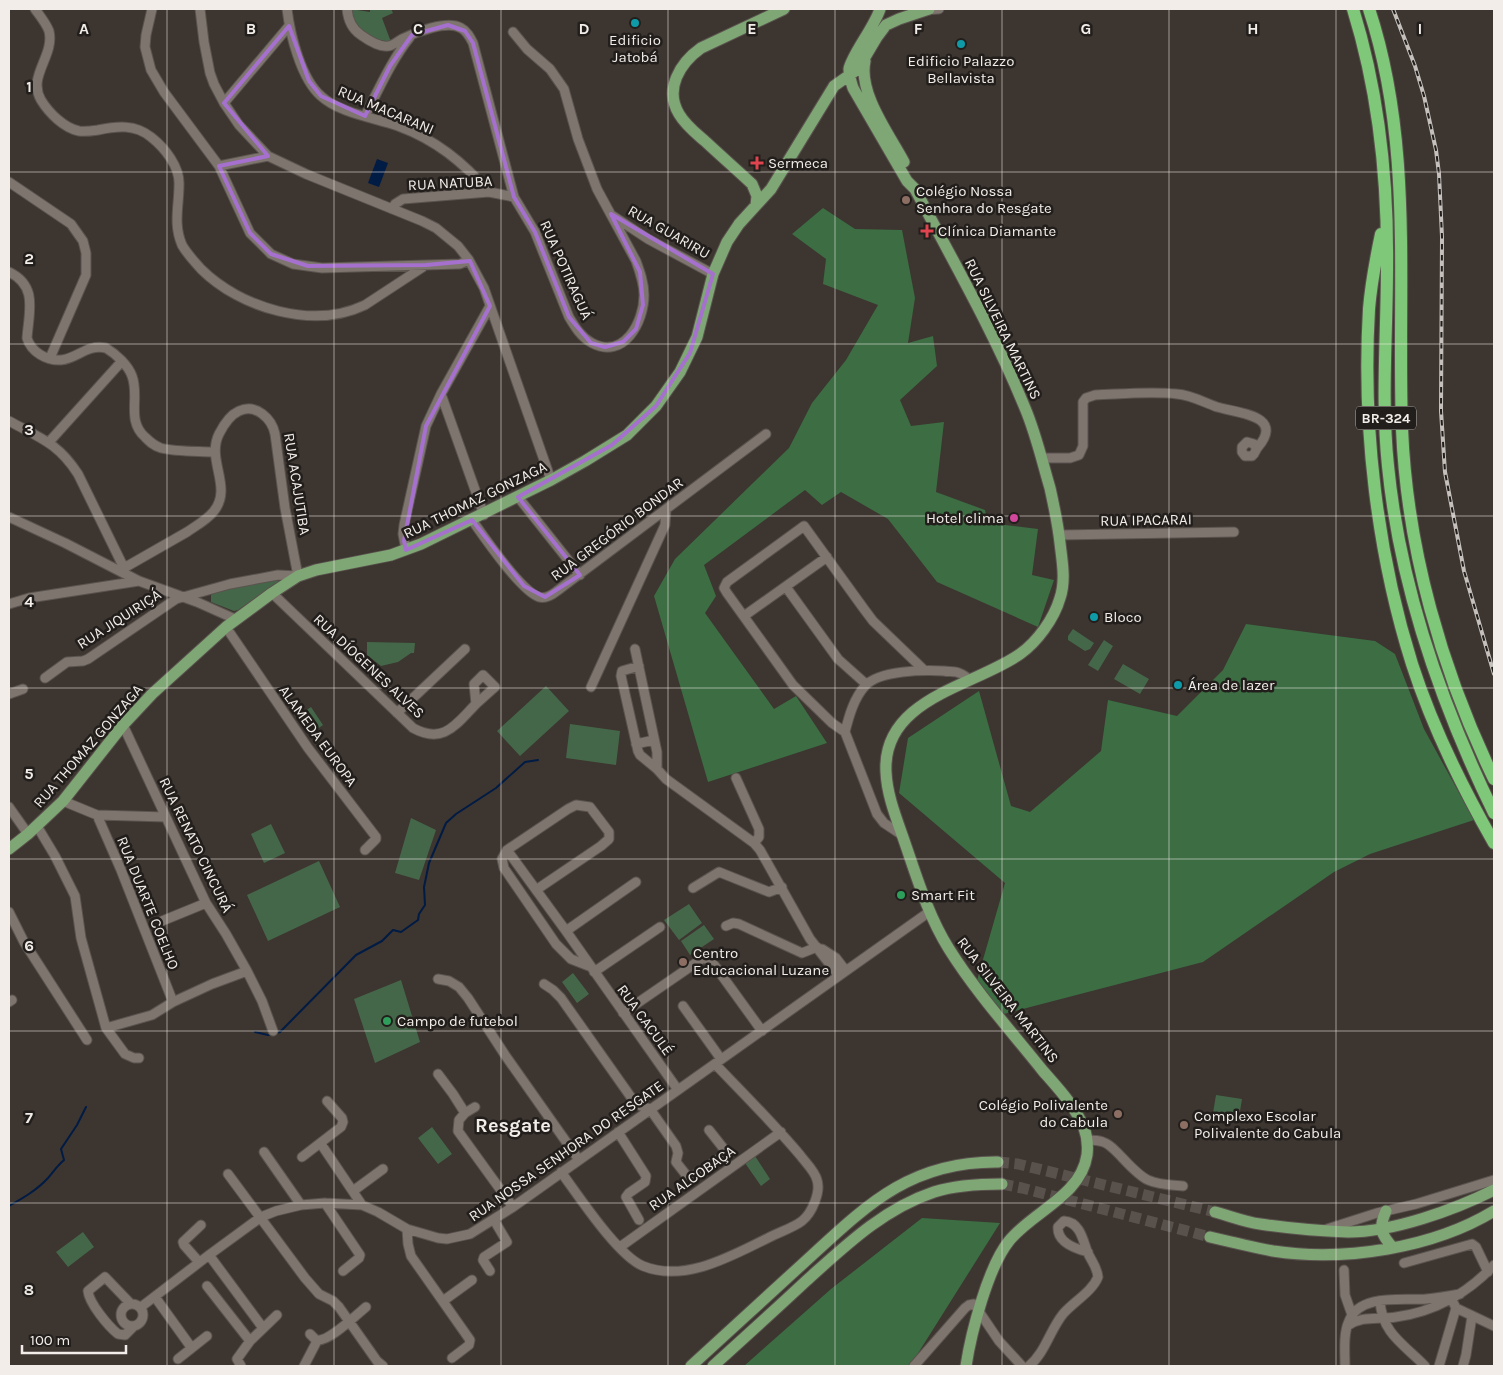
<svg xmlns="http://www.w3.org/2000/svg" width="1503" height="1375" viewBox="0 0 1503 1375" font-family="Karla,sans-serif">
<rect width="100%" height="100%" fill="#3d3530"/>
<path fill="#456749" d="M351,9L370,12V9H391L393,13L382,18L391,42C365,38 360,33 349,10Z
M278,579V582L238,610L234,611L211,602V595L216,591Z
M1073,629L1094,643L1090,649L1085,651L1068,640V636Z
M1104,640L1113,646L1098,671L1088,665Z
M367,642L415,643L414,653H411L398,662L381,666L367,655Z
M1123,664L1149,679L1140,694L1114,679Z
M546,686L569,711L520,756L497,731Z
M311,707L323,725L310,734L298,716Z
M570,724L620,731L616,765L566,758Z
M411,818L436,830L419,880L395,873Z
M271,824L285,853L264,863L251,834Z
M319,861L340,907L268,941L247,895Z
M689,904L702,923L679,940L664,920Z
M704,925L714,939L690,955L681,941Z
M573,973L589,994L577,1003L562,982Z
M401,980L420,1042L375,1063L354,999Z
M1216,1095L1242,1099L1239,1117L1213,1113Z
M432,1127L452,1154L438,1164L418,1138Z
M755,1156L770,1179L761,1186L745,1163Z
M83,1232L94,1247L68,1267L56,1252Z"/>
<path fill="#3c6d43" d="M823,208L855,229L902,230L915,298L908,343L933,336L937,366L900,400L911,426L944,422L936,492L985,510L988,523L1038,529L1032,575L1054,580L1038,627L937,582L888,519L841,492L822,505L805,490L704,565L716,596L705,613L774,709L796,696L827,743L708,782L654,596L675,559L789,448L812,403L846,360L878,305L823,284L826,259L792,234Z
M1246,624L1375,641L1395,654L1424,729L1474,820L1370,854L1334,872L1203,962L1000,1015L976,984L1005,883L899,793L908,738L979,691L1011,806L1030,812L1101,751L1108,700L1177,716L1223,670Z
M922,1218L1000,1223L910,1366H744L831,1289Z"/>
<path fill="#001b44" d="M377,159L388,163L379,187L368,183Z"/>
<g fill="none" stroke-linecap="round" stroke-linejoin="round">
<path stroke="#001b44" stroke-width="2" d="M255,1032L268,1035L280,1032L356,955L382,941L393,930L401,932L418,920L419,914L425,905L424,887L429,863L446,823L456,814L496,788L525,762L538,760
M9,1206C23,1198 37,1190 48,1178C54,1171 57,1166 64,1160L61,1149L77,1125L86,1107"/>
<path stroke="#58514c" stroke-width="11" stroke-dasharray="11 5.5" stroke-linecap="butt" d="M998,1162L1018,1164L1215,1212
M1002,1184L1022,1188L1210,1237"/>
<defs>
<path id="minor" d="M35,9C40,16 46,23 49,31C55,56 27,76 41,100C49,113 64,128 79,131C85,132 91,131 98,130C117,126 135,124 151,137C165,148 180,167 179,185C179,206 173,224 182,245C187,254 194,261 201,269C240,308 313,330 365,305L426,265
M152,9L146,35L145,47L151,70L164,92L219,166L250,233L271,254L293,264L322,268L460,264L469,260
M200,9L204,42L210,73L214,84L224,103L239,125L268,156L306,174L422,221L436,228L458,246L469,260L484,288L551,480
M287,9C290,34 301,79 321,96C339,113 375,118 398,126C436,140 463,162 489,192
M347,9C348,20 352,29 361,35C368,40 380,48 389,46C394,45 398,41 402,39C416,32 447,20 461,28C467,31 470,37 473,43L514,197L535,232L569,317C575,327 581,337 592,343C624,360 644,322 644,295C644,283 640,272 636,261L597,189L578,139L564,89L550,69L527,49L513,32
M925,10L939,9
M224,103L289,26
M365,116C379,89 391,61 410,37
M219,166L268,156
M9,182L71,224L83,241L86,253V275L50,358
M392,209L395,204L403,199L489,192L514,197
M613,216L648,239L713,274
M9,272C38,286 29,311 27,338C31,352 47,361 61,360C77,359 86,344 106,348C116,354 128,365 132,376C140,397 126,420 145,437C150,442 154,446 161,448C177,452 197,451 214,452
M441,394L484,515
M9,421C40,438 58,443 78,474L124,568L122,571
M49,442L122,361
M1043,458H1070L1079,455L1083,446V402L1086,398L1095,395C1122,394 1150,391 1177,394C1191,395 1203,402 1217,407C1237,413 1285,415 1258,447C1255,450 1256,453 1252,456H1245L1242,452V447L1247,442L1254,444L1256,448
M518,497L580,575
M9,517L65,543L139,581L197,602L235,619
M472,520C484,537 521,591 539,597C546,599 552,595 557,591L766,434
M1060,535L1234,532
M406,550L403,534L404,525L426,426L441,394L490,306
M786,587L838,659L866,684
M272,593L413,728C444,745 456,724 476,704
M9,604L29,598L139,581
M744,616L827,557
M230,633L308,748L376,837V839L365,850
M635,649L657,752V769L666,779L754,843L760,850L810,939L839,976
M639,666L622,671L621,676L638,751L640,755L657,769
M483,675L495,687L476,704L474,684Z
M45,678L67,662L83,661L88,659L176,599L230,584L278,575L298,576L285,508L275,434C272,419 256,403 239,411C230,415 223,426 219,434C206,460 233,487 214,511C207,520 197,525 187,532C166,544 145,556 124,568
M591,687L665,525L666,510
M9,694L23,689
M397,713L465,649
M123,725L206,903L226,934L247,971L262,1001L273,1031
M845,732L832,723L793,685L727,593L724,588L727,582L804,526L864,609L873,621L924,670
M845,732C849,716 854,698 865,686C879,670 924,670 944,671C949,672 955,671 959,673C963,674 966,677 969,679
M845,732L877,814L884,823L902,835
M636,744L654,740
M736,778L759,829V837L754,843
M63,801L97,815L166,817
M9,807L28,834
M97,815L121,870L173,1002
M37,826L55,856L75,896L81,938L106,1028L125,1054L134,1058H139
M507,850L566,931L678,1090
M693,888L719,872L769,892L782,887
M536,890L601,846L609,839V832L590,807L576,805L568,809L507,850L502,859L504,868L556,944L571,959L589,966
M9,912L24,942L87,1040
M162,921L206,903
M726,926L733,923L739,924L802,953L817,947
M566,931L636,882
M822,949L836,958L846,971
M594,972L660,927
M438,979L449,981L459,987L468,998L505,1055L579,1160
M544,984L553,990L561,998L633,1100L641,1106L650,1109L676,1146L678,1153L676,1162L687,1176H693L725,1155L726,1152L724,1149L709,1130
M9,1002L12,1000
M683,1006L721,1059
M623,1013L703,958L709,960L715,966L762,1031
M106,1028L152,1015L173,1002L212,984L247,971
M438,1074L453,1094L465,1113L459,1120L458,1131L513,1207
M465,1113L475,1107
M618,1132L646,1176L645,1182L629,1193L626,1197L639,1220
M1087,1140C1092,1140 1098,1140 1103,1142C1115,1145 1131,1172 1148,1180C1159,1185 1171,1185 1183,1186
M321,1144L362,1205
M264,1152L301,1205
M302,1157L341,1127L343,1122L342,1118L327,1101
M561,1172C578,1195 618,1256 643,1266C685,1283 731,1256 768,1238C779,1232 793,1228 802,1221C812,1213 821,1192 817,1180C815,1171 805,1162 800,1155C773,1123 744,1094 715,1064
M228,1174L305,1278L319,1294L333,1301L339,1307L377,1361L383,1366
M353,1191L383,1169
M325,1203L360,1255L359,1258L343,1271
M407,1229L408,1244L411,1256L470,1340L469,1345L452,1358
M1327,1229L1377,1213L1416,1204L1494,1180
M620,1247L781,1132
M209,1255L263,1328
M199,1262L184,1245L183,1242L201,1225
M1404,1263L1472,1244L1476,1247L1488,1272
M1344,1270L1345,1295L1352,1315
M490,1271L483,1260L484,1257L507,1242L494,1220
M207,1286L250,1341L277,1315
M155,1297L191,1347
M443,1301L472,1280
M1380,1301C1382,1334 1405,1345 1425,1366
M130,1303L105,1277L88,1291C89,1303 108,1326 118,1334L125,1335L134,1326
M121 1315a11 11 0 1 1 22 0a11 11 0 1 1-22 0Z
M1454,1304L1456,1308L1494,1326
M141,1307L209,1255L261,1217L276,1211L301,1205L325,1203L362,1205L378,1212L407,1229L438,1238L447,1239L470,1234L513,1207L929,912
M1347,1326C1363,1315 1378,1320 1396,1317C1434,1312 1468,1293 1494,1265
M310,1334L316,1340C328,1343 356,1315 366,1307
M178,1359L207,1336
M241,1366L237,1359L250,1341
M304,1366L317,1341
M914,1366L965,1308L969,1305L974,1304L999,1341L1022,1366
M1029,1366C1045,1353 1050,1330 1063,1314C1073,1302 1092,1292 1098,1277C1097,1266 1091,1261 1087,1251C1083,1240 1080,1222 1064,1221L1058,1227C1057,1242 1076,1249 1088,1252
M1345,1366C1345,1352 1343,1334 1349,1321C1360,1293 1403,1301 1426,1299C1437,1298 1449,1296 1460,1294
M1439,1366L1456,1308
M1463,1366L1466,1355L1472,1316"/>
<path id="major" d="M880,9C875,26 851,56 849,69C849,75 851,82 853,88L907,181L915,189C953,261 994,332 1025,408C1036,434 1042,461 1050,488C1054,506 1058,524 1060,543C1062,561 1066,580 1060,598C1054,619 1037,642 1020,654C975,686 882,698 886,772C887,797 898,822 906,846C918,881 929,917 949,949C976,992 1011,1031 1043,1071C1058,1088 1075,1106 1084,1128C1087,1136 1088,1146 1087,1155C1081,1196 1032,1212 1009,1241C988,1267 971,1333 966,1366
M865,61C858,93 889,134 904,162
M756,205L757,196L752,184C737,170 721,156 706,142C697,134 686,126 679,114C664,89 680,63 701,48L784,9
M9,849L28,834L63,801L123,725L152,694L226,627L272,593L298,576L316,570L391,555L421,544L551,480L585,461L627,435L656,406L680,372L697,337L713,274L727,242L739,224L771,189L834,86L858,69L877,37L886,25L899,19L929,9
M1386,1211C1378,1229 1381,1234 1393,1248
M1215,1212C1230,1216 1245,1222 1260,1224C1287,1228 1320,1231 1348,1232C1393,1232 1454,1210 1494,1190
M1210,1237C1231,1242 1252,1247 1273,1251C1344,1262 1433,1248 1494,1211
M691,1366C726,1334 762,1301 797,1269C861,1211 905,1161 998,1162
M713,1366C744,1338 775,1310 806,1281C845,1246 883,1209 934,1192C956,1185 979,1184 1002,1184"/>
<path id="highway" d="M1353,9C1379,93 1388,179 1387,267C1387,333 1381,400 1388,466C1400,588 1441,704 1494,813
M1369,9C1414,145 1397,288 1402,429C1407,550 1442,671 1494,779
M1381,234C1376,258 1371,284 1369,309C1362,426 1377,553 1412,664C1432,726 1462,787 1494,843"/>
</defs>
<use href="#minor" stroke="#5a534e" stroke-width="11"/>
<use href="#major" stroke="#5a534e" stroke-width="13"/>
<use href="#highway" stroke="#5a534e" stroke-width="14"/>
<use href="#minor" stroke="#7f756f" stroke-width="9"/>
<use href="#major" stroke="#7fa775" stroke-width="11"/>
<use href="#highway" stroke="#7fc879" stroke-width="12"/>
<defs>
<path id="rail" d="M1393,9L1415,66L1424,96L1436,150L1439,174L1442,237L1441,411L1445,472L1464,571L1494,674"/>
</defs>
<use href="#rail" stroke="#c5c0bb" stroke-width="4"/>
<use href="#rail" stroke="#211e1b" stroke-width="2" stroke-dasharray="5.5" stroke-linecap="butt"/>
</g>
<path fill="none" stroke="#a570ce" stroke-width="4" stroke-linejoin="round" d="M448,25L465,31L473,43L514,197L535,232L569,317L591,343L605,347L623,342L636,329L643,305L640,272L611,214L713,274L690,353L656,406L612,445L518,497L580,575L545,597L524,586L472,520L406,550L404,541L426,426L490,306L470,261L426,265L308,266L271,254L250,233L219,166L268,156L224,103L289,26L309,81L321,96L365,116L390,66L412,35Z"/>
<path fill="none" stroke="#f2ede9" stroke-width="1" stroke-opacity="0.55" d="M167,9V1366M334,9V1366M501,9V1366M668,9V1366M835,9V1366M1002,9V1366M1169,9V1366M1336,9V1366M9,172H1494M9,344H1494M9,516H1494M9,688H1494M9,859H1494M9,1031H1494M9,1203H1494"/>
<g fill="#0f9aa8" stroke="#211e1b" stroke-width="2">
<circle cx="635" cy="23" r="5"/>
<circle cx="961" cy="44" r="5"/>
<circle cx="1094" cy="617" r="5"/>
<circle cx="1178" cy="685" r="5"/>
</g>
<g fill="#e0444e" stroke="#211e1b" stroke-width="2">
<path d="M754.5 155.5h5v5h5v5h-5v5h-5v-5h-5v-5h5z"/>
<path d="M924.5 223.5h5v5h5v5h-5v5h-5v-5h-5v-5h5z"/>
</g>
<g fill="#8d6e63" stroke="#211e1b" stroke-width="2">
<circle cx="906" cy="200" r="5"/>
<circle cx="683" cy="962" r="5"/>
<circle cx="1118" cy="1114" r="5"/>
<circle cx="1184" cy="1125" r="5"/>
</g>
<circle fill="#d1479c" stroke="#211e1b" stroke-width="2" cx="1014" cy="518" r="5"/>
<g fill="#2e9e5b" stroke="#211e1b" stroke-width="2">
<circle cx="901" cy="895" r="5"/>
<circle cx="387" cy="1021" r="5"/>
</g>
<g text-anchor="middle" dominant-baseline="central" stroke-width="5" stroke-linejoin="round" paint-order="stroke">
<rect fill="#211e1b" stroke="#b3afab" stroke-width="1" x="1356" y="406.5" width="60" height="23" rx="4"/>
<g font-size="14" font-weight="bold" fill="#f2ede9">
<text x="1386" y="418">BR-324</text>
</g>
<g font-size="15" fill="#f2ede9" stroke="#211e1b" text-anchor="start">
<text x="635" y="40" text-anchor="middle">Edificio<tspan x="635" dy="17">Jatobá</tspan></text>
<text x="961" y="61" text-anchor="middle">Edificio Palazzo<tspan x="961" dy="17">Bellavista</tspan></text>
<text x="768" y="163">Sermeca</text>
<text x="916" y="191">Colégio Nossa<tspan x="916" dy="17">Senhora do Resgate</tspan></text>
<text x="938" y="231">Clínica Diamante</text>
<text x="1004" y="518" text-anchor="end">Hotel clima</text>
<text x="1104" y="617">Bloco</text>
<text x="1188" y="685">Área de lazer</text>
<text x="911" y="895">Smart Fit</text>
<text x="693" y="953">Centro<tspan x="693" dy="17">Educacional Luzane</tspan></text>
<text x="397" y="1021">Campo de futebol</text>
<text x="1108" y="1105" text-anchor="end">Colégio Polivalente<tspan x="1108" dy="17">do Cabula</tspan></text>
<text x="1194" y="1116">Complexo Escolar<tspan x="1194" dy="17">Polivalente do Cabula</tspan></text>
</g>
<g font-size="15" fill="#f2ede9" stroke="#211e1b">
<text transform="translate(386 110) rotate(23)">RUA MACARANI</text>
<text transform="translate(450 183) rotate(-3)">RUA NATUBA</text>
<text transform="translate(669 232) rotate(30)">RUA GUARIRU</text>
<text transform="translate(566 270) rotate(66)">RUA POTIRAGUÁ</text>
<text transform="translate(1003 329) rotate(64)">RUA SILVEIRA MARTINS</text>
<text transform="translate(297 484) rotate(81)">RUA ACAJUTIBA</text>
<text transform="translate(475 500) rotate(-26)">RUA THOMAZ GONZAGA</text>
<text transform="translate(1146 520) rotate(-1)">RUA IPACARAI</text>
<text transform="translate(617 529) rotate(-37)">RUA GREGÓRIO BONDAR</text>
<text transform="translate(119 619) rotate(-33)">RUA JIQUIRIÇÁ</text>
<text transform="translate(369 666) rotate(43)">RUA DÍOGENES ALVES</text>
<text transform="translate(318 736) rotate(54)">ALAMEDA EUROPA</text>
<text transform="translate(88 746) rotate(-49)">RUA THOMAZ GONZAGA</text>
<text transform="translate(196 845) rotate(64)">RUA RENATO CINCURÁ</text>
<text transform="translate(148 903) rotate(68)">RUA DUARTE COELHO</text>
<text transform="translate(1008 1000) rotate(52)">RUA SILVEIRA MARTINS</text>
<text transform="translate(645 1020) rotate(54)">RUA CACULÉ</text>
<text transform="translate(566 1151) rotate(-35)">RUA NOSSA SENHORA DO RESGATE</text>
<text transform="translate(692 1178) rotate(-35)">RUA ALCOBAÇA</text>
</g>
<g font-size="20" font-weight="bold" fill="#f2ede9" stroke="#211e1b">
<text x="513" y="1125">Resgate</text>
</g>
</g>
<g font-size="16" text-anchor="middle" font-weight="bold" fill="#f2ede9" stroke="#211e1b" stroke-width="5" stroke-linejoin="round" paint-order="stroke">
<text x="84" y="34">A</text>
<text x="251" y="34">B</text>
<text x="418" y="34">C</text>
<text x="584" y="34">D</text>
<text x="752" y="34">E</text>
<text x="918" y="34">F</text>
<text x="1086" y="34">G</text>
<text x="1253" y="34">H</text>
<text x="1420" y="34">I</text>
<text x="29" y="92">1</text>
<text x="29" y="264">2</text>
<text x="29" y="435">3</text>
<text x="29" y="607">4</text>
<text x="29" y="779">5</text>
<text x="29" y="951">6</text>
<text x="29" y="1123">7</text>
<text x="29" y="1295">8</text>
</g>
<rect width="1503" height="1375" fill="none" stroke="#f2ede9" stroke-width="20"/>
<path d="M22 1345v8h104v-8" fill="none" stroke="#f2ede9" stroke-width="2.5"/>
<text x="30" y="1345" font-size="15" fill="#f2ede9" stroke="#211e1b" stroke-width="4" paint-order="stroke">100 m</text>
</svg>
